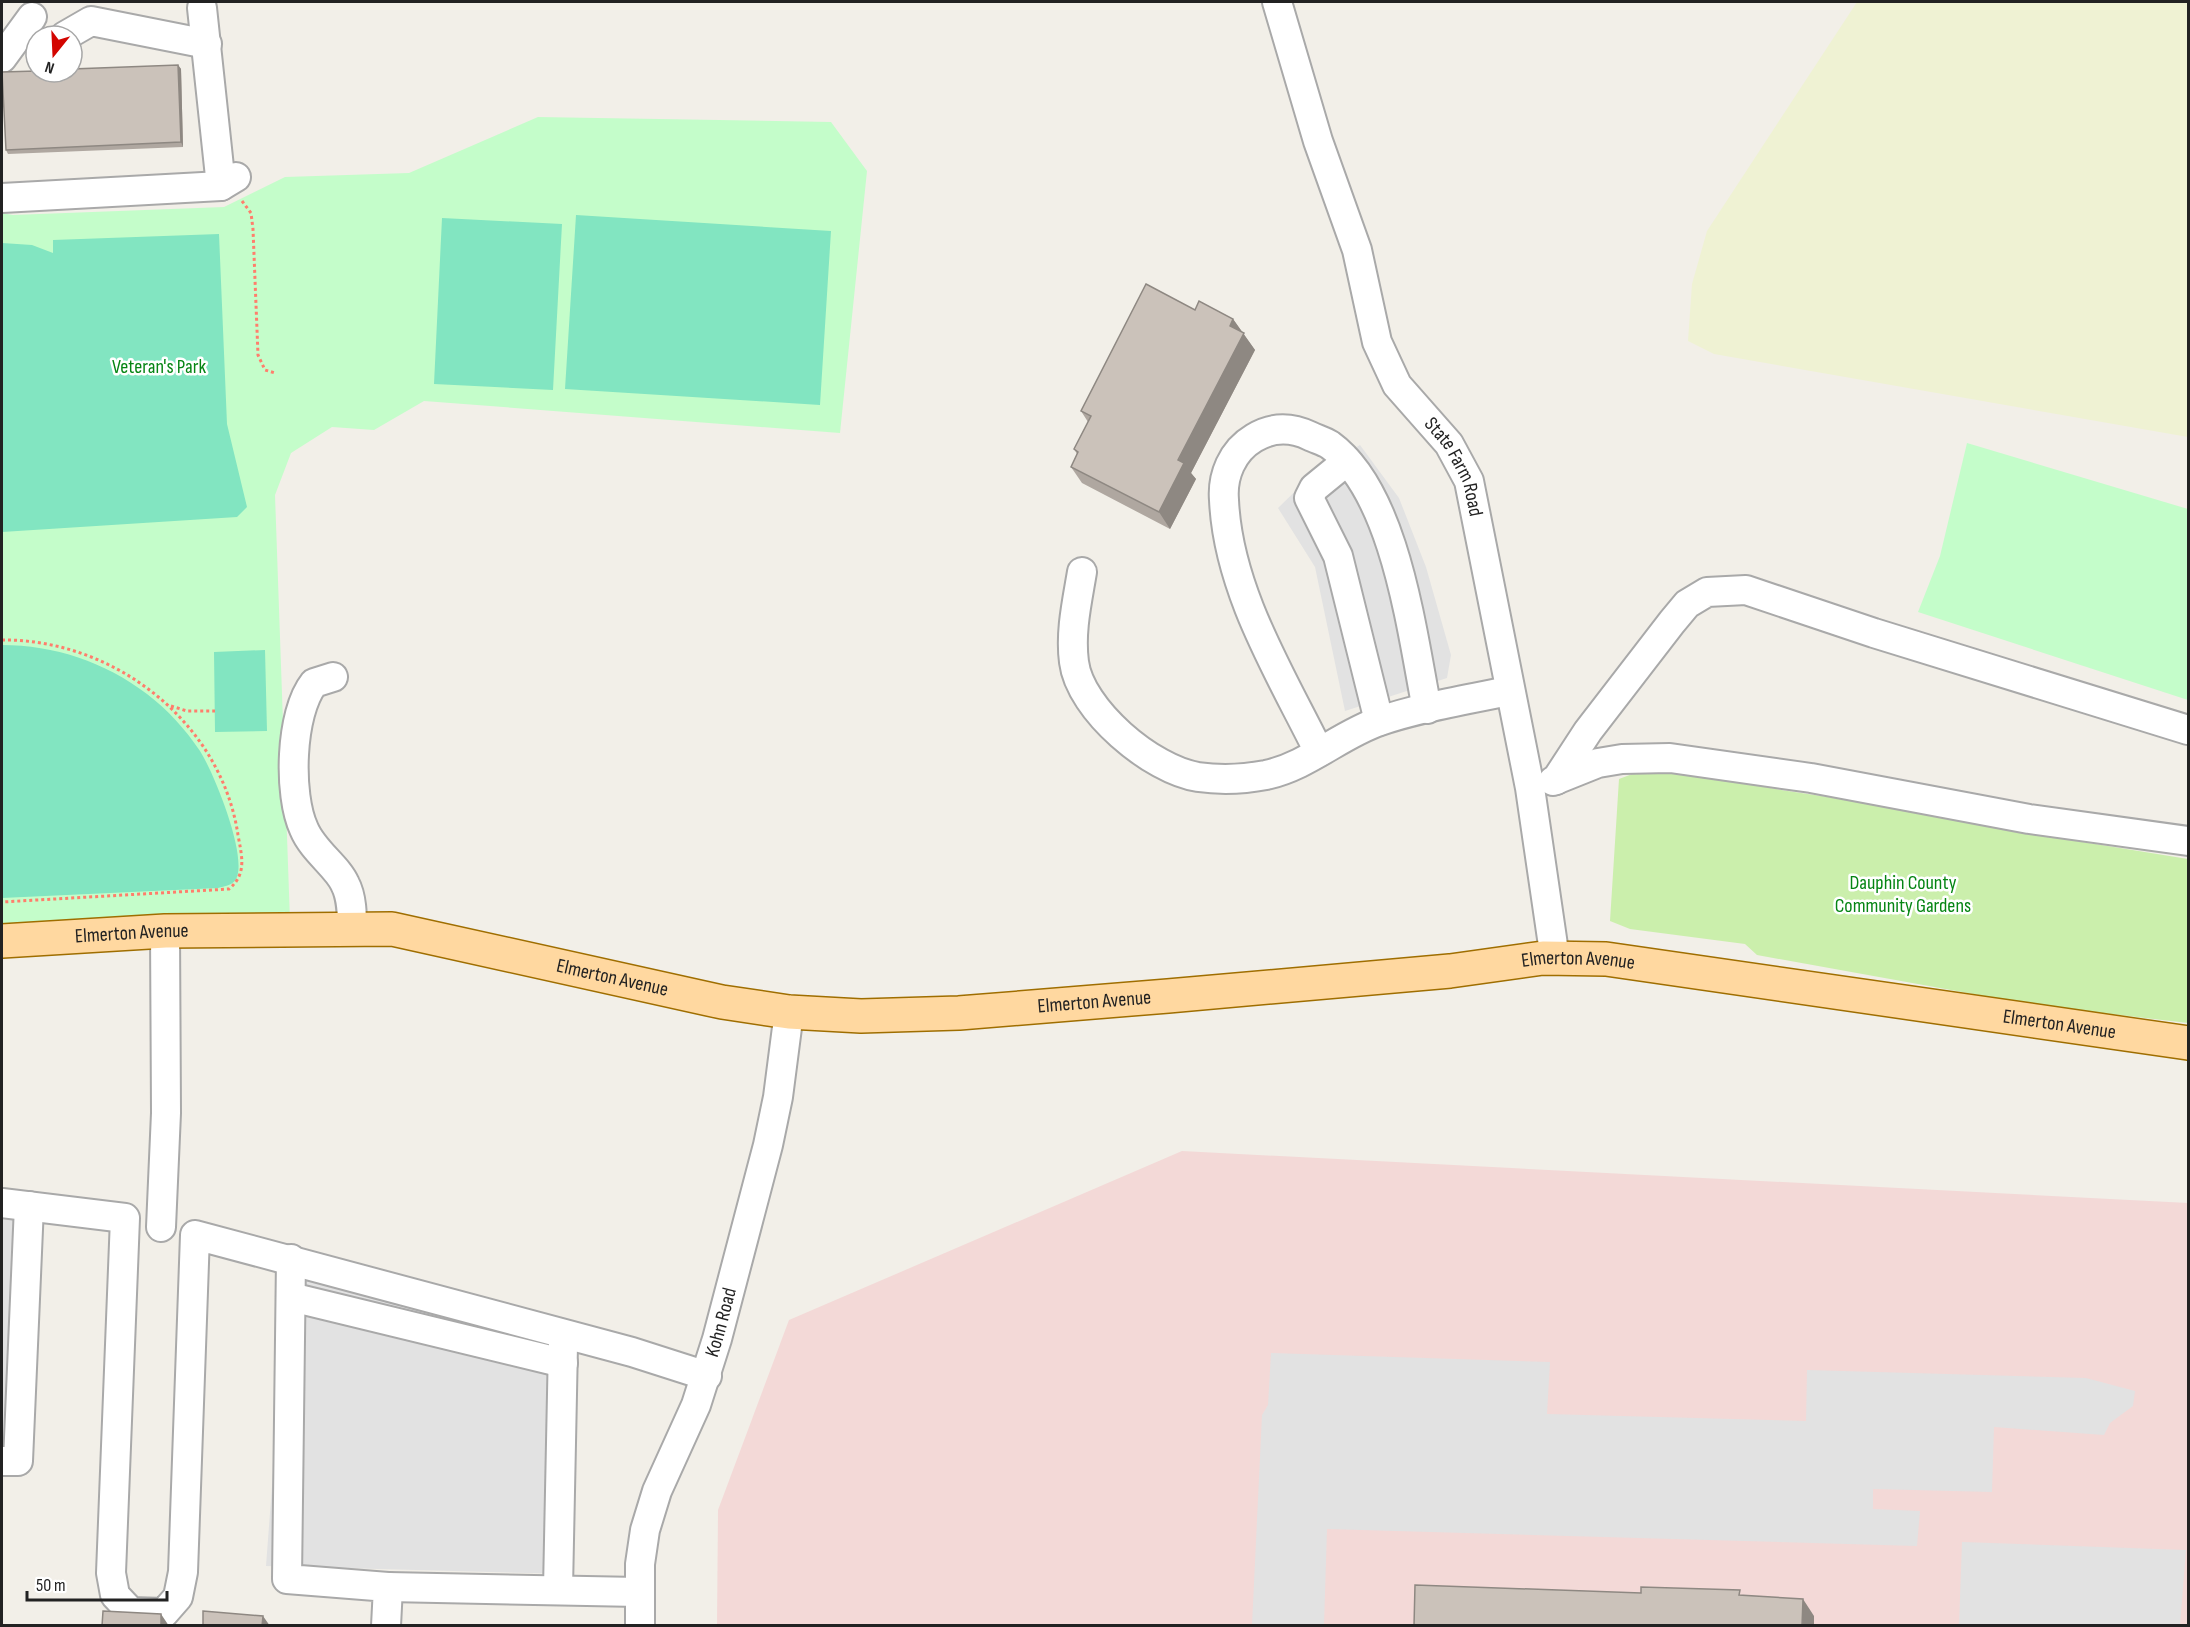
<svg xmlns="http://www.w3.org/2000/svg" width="2190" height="1627" viewBox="0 0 2190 1627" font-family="'Sofia Sans Condensed',sans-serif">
<rect width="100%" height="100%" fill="#f2efe8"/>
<path fill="#f3d9d7" d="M1182,1151L2188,1203V1625L717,1626L718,1510L789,1320Z"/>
<path fill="#eff2d3" d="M1857,2H2188V437L1714,354L1688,341L1692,284L1707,231Z"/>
<path fill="#cbefac" d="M1667,769L1781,790L1922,811L2028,833L2188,859V1023L2034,1005L1757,955L1745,944L1630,929L1610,921L1619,779L1643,770Z"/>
<path fill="#c4fdca" d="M538,117L831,122L867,171L840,433L424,401L374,430L332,427L291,453L275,495L290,921L2,932V213L13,215L224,207L285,177L409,173Z
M1967,443L2188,509V700L1918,612L1940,556Z"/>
<path fill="#82e5c1" d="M576,215L831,231L820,405L565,389Z
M442,218L562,224L553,390L434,384Z
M219,234L227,424L247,507L237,517L2,532V243L32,245L53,253V240Z
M2,645C54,645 105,662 147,694C167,709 186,730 200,751C214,773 246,852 237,877C234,885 226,886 218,888L2,898Z
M265,650L267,731L215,732L214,652Z"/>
<path fill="#e2e2e2" d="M1360,445L1399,498L1426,567L1451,655L1447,678L1345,711L1315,567L1278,508L1319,468Z
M2,1219L31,1222L12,1467L2,1466Z
M288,1274L573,1351L569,1574L266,1566Z
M1271,1353L1550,1362L1547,1414L1806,1421L1807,1370L2086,1378L2135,1391L2133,1406L2110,1423L2104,1435L1994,1427L1992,1492L1873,1489V1509L1920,1511L1917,1546L1327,1529L1324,1625H1252L1262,1415L1268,1405Z
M1962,1542L2186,1550L2180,1625H1959Z"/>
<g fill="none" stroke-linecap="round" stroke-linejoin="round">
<defs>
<g id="minor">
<path id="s1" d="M1277,2L1318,141L1357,250L1377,342L1397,385L1449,444L1469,481L1530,788L1555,959"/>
<path d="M202,8L221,186"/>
<path d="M65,36L91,21L207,44"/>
<path d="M2,58L32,17"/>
<path d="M2,198L221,186L236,177"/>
<path d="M1347,461L1314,488L1309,498L1338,556L1379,721"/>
<path d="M1082,572C1077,602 1070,632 1074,662C1080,710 1152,770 1198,777C1219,780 1245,779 1266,775C1308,766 1341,734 1380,721C1421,707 1466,700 1508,691"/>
<path d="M333,677L314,683C290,713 288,795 304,829C313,851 338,867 345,884C352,897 352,915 352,929"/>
<path d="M1319,752C1280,673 1228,590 1224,500C1222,476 1232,451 1254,438C1272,427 1291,427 1310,436C1316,439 1324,441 1330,445C1396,493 1412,634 1427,709"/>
<path d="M1556,780L1588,731L1672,622L1687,604L1707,592L1746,590L1874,633L2188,730"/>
<path d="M1553,781L1598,763L1622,759L1670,758L1811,778L2029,819L2188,841"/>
<path d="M2,1203L125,1218L111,1573L115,1595L131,1612L164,1613L178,1597L183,1572L195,1235L632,1352L707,1376"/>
<path d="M161,1227L166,1113L165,931"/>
<path d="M291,1259L287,1579L388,1587L386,1626"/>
<path d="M291,1297L563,1363"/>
<path d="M2,1461H18L29,1206"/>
<path d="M388,1587L639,1592"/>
<path d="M558,1589L563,1345"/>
<path id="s2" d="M640,1626V1564L645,1530L657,1491L696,1405L717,1339L768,1145L778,1097L789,1012"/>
</g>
<g id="major">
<path id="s3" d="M2,941L165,931L392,929L722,1002L789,1012L861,1016L959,1013L1168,996L1450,971L1543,958L1606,959L2188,1043"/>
</g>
</defs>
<use href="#minor" stroke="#a9a9a9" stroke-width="32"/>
<use href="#major" stroke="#9f6e00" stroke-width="36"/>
<path stroke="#ff7e6c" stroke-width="3" stroke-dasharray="3 3" stroke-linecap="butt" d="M242,201L251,213L253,229L258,355L265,370L275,373
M2,640C114,639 221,722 238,835C242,857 247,874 229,889L2,902
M171,706L187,711H215"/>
<use href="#minor" stroke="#fff" stroke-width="28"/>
<use href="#major" stroke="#ffd8a0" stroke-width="33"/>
</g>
<path fill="#afa7a0" d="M178,65L181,69L183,147L8,154L6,150Z
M1233,319L1255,350L1191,473L1196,479L1170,529L1082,483L1071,467L1077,454L1074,449L1088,422L1081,411Z"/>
<path fill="#8e8882" d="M178,65L181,69L183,147L181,142Z
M1233,319L1255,350L1191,473L1196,479L1170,529L1159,512L1230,326Z
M1803,1599L1814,1616V1626H1802Z
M161,1614L169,1626H161Z
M263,1616L270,1626H262Z"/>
<path fill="#cbc2ba" stroke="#8e8882" stroke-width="1.5" d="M178,65L181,142L6,150L2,72L36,71V72H72V69Z
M1146,284L1195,310L1199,301L1233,319L1230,326L1244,333L1178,460L1184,463L1159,512L1071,467L1078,452L1074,449L1091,416L1081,411Z
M1415,1585L1641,1593V1587L1740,1590L1739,1595L1803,1599L1802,1626H1414Z
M103,1611L161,1614V1626H102Z
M203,1611L263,1616L262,1626H203Z
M26,1625H60V1626H26Z"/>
<g text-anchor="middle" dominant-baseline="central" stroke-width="5" stroke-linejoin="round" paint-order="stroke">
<g font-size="20" fill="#058513" stroke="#fff">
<text x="159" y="367">Veteran's Park</text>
<text x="1903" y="883">Dauphin County<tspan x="1903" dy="23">Community Gardens</tspan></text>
</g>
<g font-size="20" fill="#222" stroke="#fff">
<text stroke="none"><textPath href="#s1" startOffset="504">State Farm Road</textPath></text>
<text stroke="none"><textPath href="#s3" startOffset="130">Elmerton Avenue</textPath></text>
<text stroke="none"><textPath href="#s3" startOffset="1588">Elmerton Avenue</textPath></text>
<text stroke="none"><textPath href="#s3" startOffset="616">Elmerton Avenue</textPath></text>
<text stroke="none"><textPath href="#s3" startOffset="1102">Elmerton Avenue</textPath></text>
<text stroke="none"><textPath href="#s3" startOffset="2074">Elmerton Avenue</textPath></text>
<text stroke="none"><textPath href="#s2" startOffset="318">Kohn Road</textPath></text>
</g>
</g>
<rect width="2190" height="1627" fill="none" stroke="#222222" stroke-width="6"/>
<g transform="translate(54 54) rotate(198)"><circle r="28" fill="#ffffff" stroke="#a7a7a7" stroke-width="1.5"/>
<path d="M0-4.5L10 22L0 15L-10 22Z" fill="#d30500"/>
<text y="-9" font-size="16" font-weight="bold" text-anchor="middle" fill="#222222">N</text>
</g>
<path d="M27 1591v9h140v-9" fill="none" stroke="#222222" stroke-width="3"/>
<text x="36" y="1591" font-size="18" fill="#222222" stroke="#ffffff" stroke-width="4.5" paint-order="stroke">50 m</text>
</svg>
